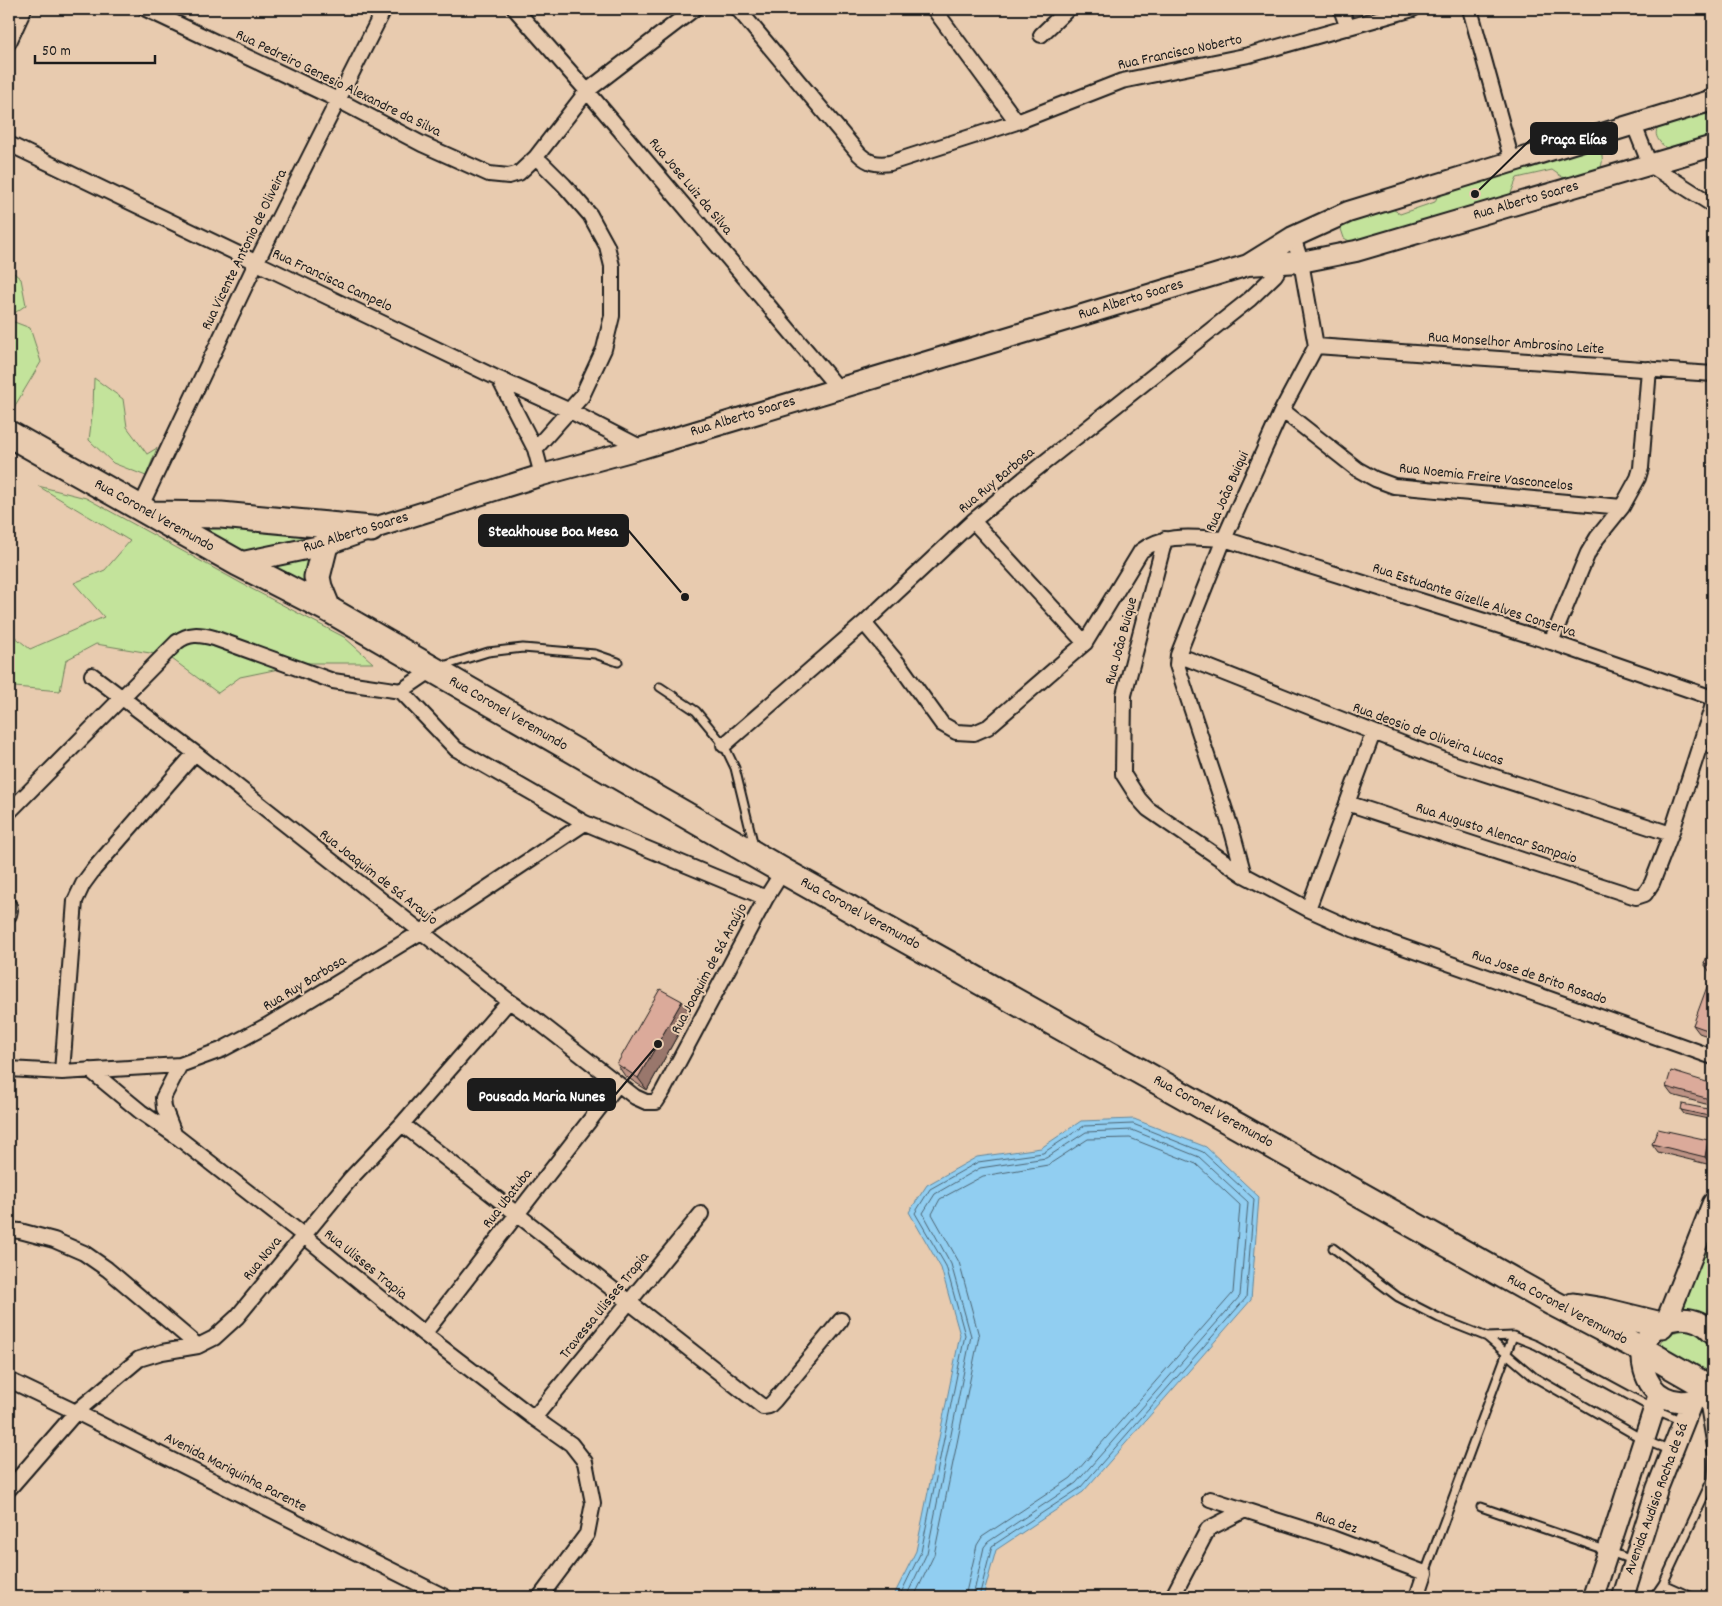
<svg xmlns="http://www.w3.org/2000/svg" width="1722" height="1606" viewBox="0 0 1722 1606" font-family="Dekko,sans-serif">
<rect width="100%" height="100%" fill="#e8cbaf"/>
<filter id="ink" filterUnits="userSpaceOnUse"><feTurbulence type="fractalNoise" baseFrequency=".02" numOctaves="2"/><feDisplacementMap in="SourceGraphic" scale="10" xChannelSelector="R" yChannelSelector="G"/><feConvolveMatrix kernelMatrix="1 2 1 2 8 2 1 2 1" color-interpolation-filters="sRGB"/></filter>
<g filter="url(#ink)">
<path fill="#c3e39b" stroke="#70805c" d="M1700,111L1713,118V135L1666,148C1636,123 1683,115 1700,111Z
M1590,143C1602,149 1605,157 1600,170L1568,181L1552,170L1517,178L1509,198L1351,242L1344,238L1341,229L1343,221L1390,207L1400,214L1435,202L1440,189Z
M9,269L21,279L26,305L9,317Z
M9,320L30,328L41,362L13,409L9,405Z
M94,378L123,399L127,427L147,454L157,448L146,476L113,463L89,440L93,408Z
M38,486L86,498L248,587L344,637L373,663H308L240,677L218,693L168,656L96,644L66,660L60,691L15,687L9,691V632L30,649L104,617L74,583L105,570L130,541Z
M181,525L352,534L284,553H232Z
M314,558L305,586L260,566L286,564Z
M1713,1214V1292L1704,1321L1678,1312Z
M1694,1330L1710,1339L1713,1344V1374L1709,1380L1657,1349C1664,1331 1676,1331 1694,1330Z"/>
<path fill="#91cef1" stroke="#62879c" d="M1134,1119L1206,1147L1259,1197L1251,1300L1083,1492L996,1550L983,1597H893L916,1551L960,1335L941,1268L909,1212L927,1185L977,1157L1041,1148L1081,1121Z"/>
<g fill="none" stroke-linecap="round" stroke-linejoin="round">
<path stroke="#4b6371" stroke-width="1" d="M899,1597L921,1552L965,1335L946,1266L915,1213L930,1189L978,1162L1043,1153L1084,1126L1133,1124L1203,1152L1254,1199L1246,1298L1080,1488L992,1546L979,1597
M906,1597L927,1553L971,1336L951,1264L923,1213L935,1194L980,1168L1046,1158L1086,1132L1132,1130L1199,1157L1248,1202L1240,1296L1076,1483L988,1542L984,1547L973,1597
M914,1597L934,1555L979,1336L959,1262L932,1214L940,1199L983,1176L1048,1165L1088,1139L1130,1138L1196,1164L1240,1205L1233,1293L1071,1478L982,1537L977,1545L965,1597"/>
<defs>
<path id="lane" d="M440,667L488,652L523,648L595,654L618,662
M660,687L696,711L724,745L735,768L754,846
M1333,1248L1398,1297L1439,1318L1487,1337L1534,1377L1644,1440L1671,1451
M1487,1337L1513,1336L1536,1345L1654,1409L1682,1421
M1703,1397L1713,1456
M1481,1507L1608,1551L1634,1561
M1425,1573L1513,1336
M1663,1584L1692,1597
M1654,1597L1663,1584L1712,1479L1713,1459"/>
<path id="street" d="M9,9L21,16
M146,9L338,100L422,144L489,174L509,176L519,173L536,157L587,91L694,9
M515,9L587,91L838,388
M738,9L859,154C868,163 877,165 890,163L1017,122L1122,81L1249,55L1413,9
M934,9L1017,122
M1341,9L1348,28
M1470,9L1512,161
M1041,35L1068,9
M9,42L24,9
M1634,125L1650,165L1713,205
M9,144L499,379L570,411L642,448
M1293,237L1301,262L1316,346
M1316,346L1713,374
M499,379L535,449L542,475
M1282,410L1357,469L1375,479L1394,486L1622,507
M535,449L582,396L604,349L612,316V266L607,246L590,215L564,185L536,157
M140,508L256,263L384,9
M973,521L1085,643
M1165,539L1124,695L1123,774L1139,799L1148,809L1244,875L1308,909L1355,930L1713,1057
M864,623L901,667L942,724L956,732L974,733L988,727L1085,643L1141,551C1165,532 1196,538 1224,539L1551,642L1713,698
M1551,642L1588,553L1597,538L1622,507L1638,478L1641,468L1649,369
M1178,655L1452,763L1671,834
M92,675L195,753L509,1001L535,1019L635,1097L646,1102H656L663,1091L766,898L783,871
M401,691L456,749L585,823L766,898
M724,745L864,623L973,521L1031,473L1250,299L1275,275L1282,264L1281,257
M1347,803L1636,897L1645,894L1652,883L1671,834L1713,705
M9,812L177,642C189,633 199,634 214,638L333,681L401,691L432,670
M1244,875L1232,831L1177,665L1178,655L1224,539L1282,410L1316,346
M9,906L10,910L9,915
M1308,909L1373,733
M9,1069L62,1072L180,1065L221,1050L268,1025L421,932L585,823
M90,1070L141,1112L176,1136L303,1235L424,1334L534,1418L571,1444L585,1462L593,1503L587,1534L540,1597
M62,1072L75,901L83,884L94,869L195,753
M402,1124L763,1407L769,1406L774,1401L841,1320
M175,1136L164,1108L163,1098L180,1065
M9,1230L20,1231L54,1240L84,1253L107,1269L198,1346
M424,1334L618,1084
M9,1380L76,1412L445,1597
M534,1418L701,1214
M9,1489L76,1412L139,1359L162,1352L198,1346L214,1338L237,1317L351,1178L402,1124L509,1001
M1210,1499L1332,1538L1425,1573L1417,1597
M1174,1597L1173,1596L1208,1529L1245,1510"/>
<path id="secondary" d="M1248,265L1293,237L1348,212L1713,100
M238,563L325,545L371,529L542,475L642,448L1248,265L1301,262L1356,251L1713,146
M1666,1322L1713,1203
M1704,1396C1640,1425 1617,1324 1679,1319C1692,1318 1704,1323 1713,1333
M1593,1597L1659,1394
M1623,1597L1657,1489L1692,1401"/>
<path id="highway" d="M9,434L238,563L328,609L783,871L1553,1303L1643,1350L1713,1390
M154,514L221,515L371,529
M325,545L317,577L319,587L328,609
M1573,1306L1604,1311L1661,1325"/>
</defs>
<use href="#lane" stroke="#1c1c1c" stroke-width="11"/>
<use href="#street" stroke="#1c1c1c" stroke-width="18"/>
<use href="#secondary" stroke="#1c1c1c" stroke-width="24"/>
<use href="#highway" stroke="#1c1c1c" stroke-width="29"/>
<use href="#lane" stroke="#e8cbaf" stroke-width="7"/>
<use href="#street" stroke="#e8cbaf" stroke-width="14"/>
<use href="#secondary" stroke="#e8cbaf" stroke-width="20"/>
<use href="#highway" stroke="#e8cbaf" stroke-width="25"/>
</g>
<path fill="#bc9284" stroke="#1c1c1c" d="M1713,952V973L1710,972L1704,964Z
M1713,986V1038L1699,1033L1693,1025Z
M682,1001L690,1013L647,1090L625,1076L617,1064Z
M1713,1084V1106L1672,1095L1666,1087Z
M1681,1110H1713V1120L1684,1114Z
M1708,1140L1713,1147V1152L1711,1165L1658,1152L1652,1144Z"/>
<path fill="#99776c" stroke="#1c1c1c" d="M682,1001L690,1013L647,1090L638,1078Z
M1708,1140L1713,1147V1152L1711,1165L1705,1157Z"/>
<path fill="#dbaa9a" stroke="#1c1c1c" d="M1709,951L1713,952V967L1704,964Z
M1708,984L1713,986V1010L1710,1009L1713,1010V1032L1693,1025Z
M660,989L682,1001L638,1078L617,1064Z
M1671,1071L1713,1084V1100L1666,1087Z
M1682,1104L1713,1110V1117L1681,1110Z
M1658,1129L1708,1140L1705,1157L1652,1144Z"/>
</g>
<g text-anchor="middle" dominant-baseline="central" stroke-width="4" stroke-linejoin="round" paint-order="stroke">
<g font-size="15" fill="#1c1c1c" stroke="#e8cbaf">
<text transform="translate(1180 53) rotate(-12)">Rua Francisco Noberto</text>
<text transform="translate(338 84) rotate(26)">Rua Pedreiro Genesio Alexandre da Silva</text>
<text transform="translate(690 187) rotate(50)">Rua Jose Luiz da Silva</text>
<text transform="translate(1526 201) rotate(-16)">Rua Alberto Soares</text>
<text transform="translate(245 250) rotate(-64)">Rua Vicente Antonio de Oliveira</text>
<text transform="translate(332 281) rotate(25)">Rua Francisca Campelo</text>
<text transform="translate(1131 300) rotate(-17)">Rua Alberto Soares</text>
<text transform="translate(1516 344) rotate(4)">Rua Monselhor Ambrosino Leite</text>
<text transform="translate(743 417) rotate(-17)">Rua Alberto Soares</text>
<text transform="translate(1486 478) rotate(6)">Rua Noemia Freire Vasconcelos</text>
<text transform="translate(997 481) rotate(-40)">Rua Ruy Barbosa</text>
<text transform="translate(1228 492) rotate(-66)">Rua João Buiqui</text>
<text transform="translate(154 516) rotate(29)">Rua Coronel Veremundo</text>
<text transform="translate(356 533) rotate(-17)">Rua Alberto Soares</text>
<text transform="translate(1474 601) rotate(18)">Rua Estudante Gizelle Alves Conserva</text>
<text transform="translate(1122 641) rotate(-75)">Rua João Buique</text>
<text transform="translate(508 714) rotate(30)">Rua Coronel Veremundo</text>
<text transform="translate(1428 735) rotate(20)">Rua deosio de Oliveira Lucas</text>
<text transform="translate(1496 834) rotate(18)">Rua Augusto Alencar Sampaio</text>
<text transform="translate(378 878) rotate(38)">Rua Joaquim de Sá Araujo</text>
<text transform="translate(860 914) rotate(29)">Rua Coronel Veremundo</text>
<text transform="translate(710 969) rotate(-62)">Rua Joaquim de Sá Araújo</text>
<text transform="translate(1539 978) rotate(19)">Rua Jose de Brito Rosado</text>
<text transform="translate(305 984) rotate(-31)">Rua Ruy Barbosa</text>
<text transform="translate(1213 1112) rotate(29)">Rua Coronel Veremundo</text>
<text transform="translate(508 1199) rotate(-52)">Rua Ubatuba</text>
<text transform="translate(263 1259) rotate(-51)">Rua Nova</text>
<text transform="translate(365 1265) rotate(39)">Rua Ulisses Trapia</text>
<text transform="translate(605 1306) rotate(-51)">Travessa Ulisses Trapia</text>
<text transform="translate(1567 1310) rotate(28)">Rua Coronel Veremundo</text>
<text transform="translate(235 1473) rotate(27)">Avenida Mariquinha Parente</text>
<text transform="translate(1657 1499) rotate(-70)">Avenida Audisio Rocha de Sá</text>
<text transform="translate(1336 1523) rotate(19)">Rua dez</text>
</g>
</g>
<path fill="none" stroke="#1c1c1c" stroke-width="2" d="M1475 194L1531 139M685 597L628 530M658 1044L615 1095"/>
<g fill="#1c1c1c" stroke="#e8cbaf" stroke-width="2">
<circle cx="1475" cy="194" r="5"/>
<circle cx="685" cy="597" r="5"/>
<circle cx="658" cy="1044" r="5"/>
</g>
<g fill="#1c1c1c" stroke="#1c1c1c" stroke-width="2">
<rect x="1531" y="123" width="86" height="31" rx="5"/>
<rect x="479" y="515" width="149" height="31" rx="5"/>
<rect x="468" y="1079" width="147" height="31" rx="5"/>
</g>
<g font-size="16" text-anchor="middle" font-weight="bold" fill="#fff">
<text x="1574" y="144">Praça Elías</text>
<text x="553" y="536">Steakhouse Boa Mesa</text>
<text x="542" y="1101">Pousada Maria Nunes</text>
</g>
<rect width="1722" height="1606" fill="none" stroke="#e8cbaf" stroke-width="30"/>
<rect x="15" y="15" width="1692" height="1576" fill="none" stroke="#1c1c1c" stroke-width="2" filter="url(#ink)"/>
<path d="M35 55v8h120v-8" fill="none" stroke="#1c1c1c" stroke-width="2.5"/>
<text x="42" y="55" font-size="15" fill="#1c1c1c" stroke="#e8cbaf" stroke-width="4" paint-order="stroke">50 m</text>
</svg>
